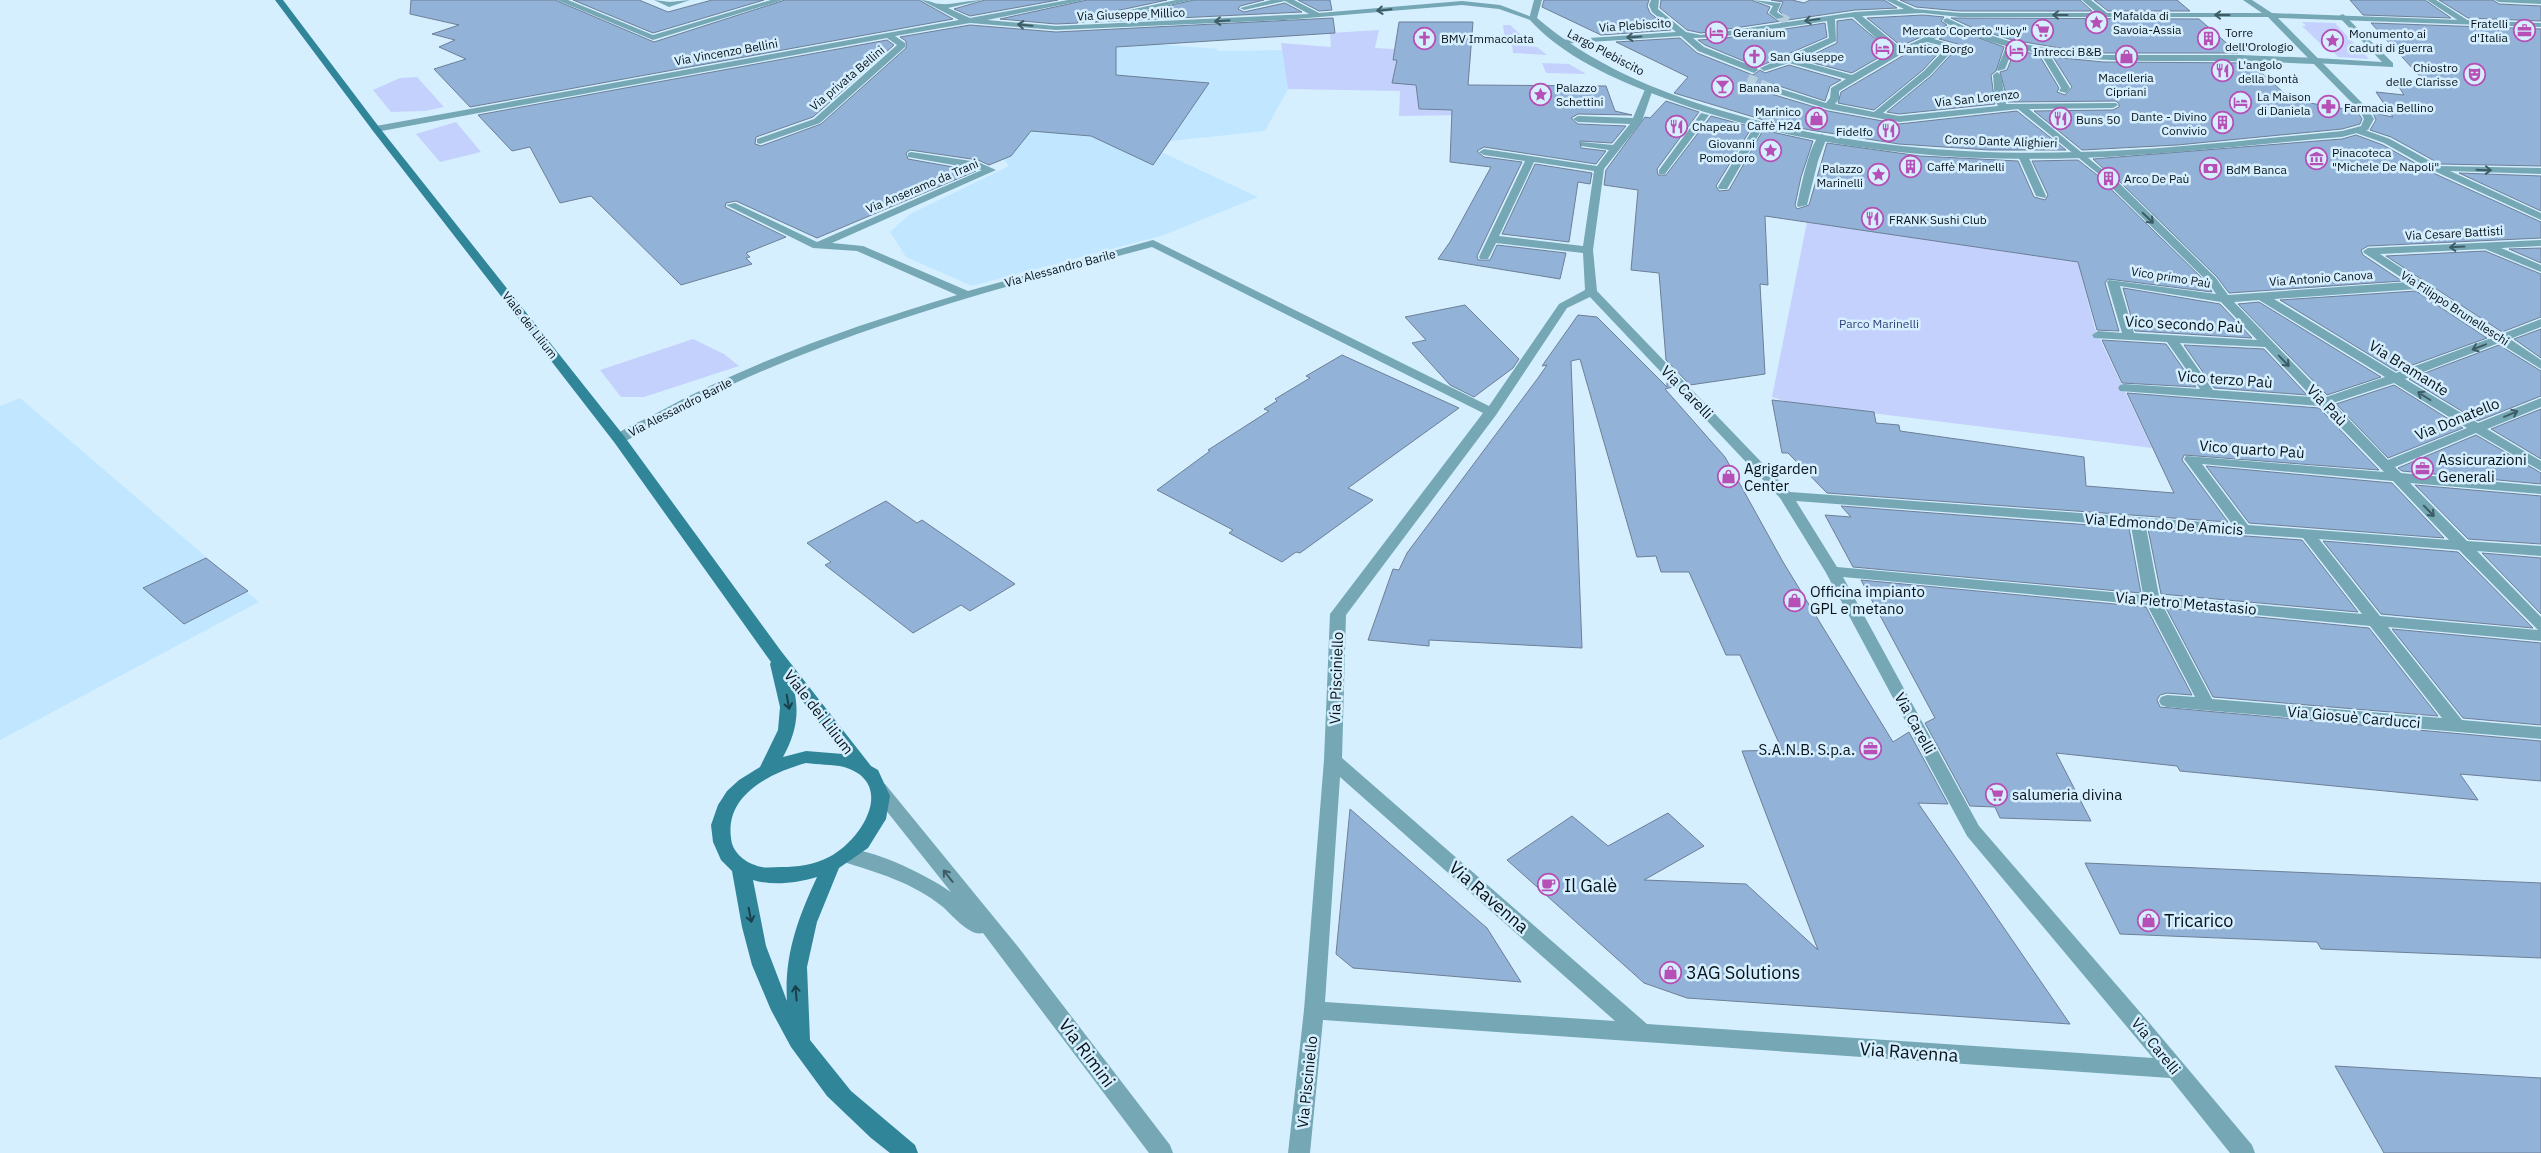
<svg xmlns="http://www.w3.org/2000/svg" width="2541" height="1153" viewBox="0 0 2541 1153" font-family="'IBM Plex Sans',sans-serif">
<rect width="100%" height="100%" fill="#d6efff"/>
<path fill="#c0e7ff" d="M1020,33L1218,49L1217,51L1282,50L1288,89L1265,131L1144,144L1258,197L1164,235L972,286L906,257L890,232L910,214L1009,166L1004,160L903,150Z
M20,398L259,602L0,740V406Z"/>
<path fill="#c4d1fd" d="M2302,22L2335,23L2369,59L2338,57L2332,50H2327L2302,26H2306Z
M1503,25H1510L1528,41L1505,40Z
M1379,30L1375,48L1395,49L1393,59L1402,60L1401,63H1396L1392,83L1465,87L1472,115L1399,116L1400,91L1288,89L1281,43L1331,47L1330,33Z
M1512,45L1537,47L1547,55L1513,53Z
M1542,63L1569,64L1586,74L1546,73Z
M417,77L444,107L425,111L391,112L373,90L400,78Z
M456,122L481,152L440,162L416,134Z
M1807,222L2078,262L2095,329L2152,448L1791,403L1772,397Z
M693,339L724,354L739,366L644,397H621L600,370Z"/>
<path fill="#93b2d7" stroke="#6c7f97" d="M411,0H555L654,42L785,0H919L953,19L470,107L434,69L466,59L439,47L455,40L432,34L459,25L410,14Z
M573,0H639L668,12L712,0H764L653,33Z
M985,0H1058L970,16L954,9Z
M1087,0H1167L1078,19V23L1056,24L1000,19Z
M1194,0H1264L1240,6L1238,9L1244,12L1285,3L1302,12L1095,22Z
M1298,0H1330L1332,10L1319,11Z
M1544,0H1649L1647,6L1650,13L1671,30L1601,35L1542,7Z
M1661,0H1751L1770,7L1767,13L1778,21L1786,18L1779,11L1783,2L1771,0H1792L1804,3L1810,0H1884L1897,8L1855,10L1701,33L1687,30L1660,8Z
M1900,0H2080L2092,11H1960L1916,7Z
M2094,0H2177L2190,11H2108Z
M2350,0H2425L2451,18L2363,15Z
M2439,0H2493L2499,4L2541,6V21L2468,18Z
M1923,15L1944,17L1941,21L1947,25L1901,46L1867,18Z
M1333,18L1335,33L1116,47V75L1209,83L1153,165L1091,136L1031,131L1011,156L989,165L978,160L910,150L906,153L908,159L976,171L817,238L736,201L726,203L725,207L786,237L746,253L750,257L746,258L752,264L681,285L591,196L560,203L530,147L512,151L478,115L887,40L894,45L813,117L756,137L755,144L761,146L821,124L906,48V41L900,37L970,25L1056,32Z
M1951,18L2199,19L2238,53H2090L2012,40L1971,27Z
M1852,19L1890,51L1852,73L1802,60L1837,43V21Z
M1399,22H1473L1468,85L1606,86L1615,111L1632,115L1578,114L1571,118L1578,124L1626,126L1612,143L1580,141L1581,148L1606,151L1596,164L1484,147L1477,151L1484,157L1522,162L1477,256L1478,260H1490L1497,245L1566,253L1560,279L1438,259L1450,242L1491,167L1450,162L1452,110L1419,109L1416,85L1392,83L1397,60H1393Z
M1825,23L1827,37L1758,67L1705,45L1698,40L1719,39Z
M2371,23L2541,29V166L2440,164L2391,137L2370,130L2376,120L2373,113L2393,117L2376,92L2404,95L2396,82H2425Z
M1957,30L2004,47L1996,71L1991,75L1995,104L1899,114L1887,112L1931,76L1958,47V44L1939,39Z
M1680,38L1697,53L1753,75L1760,70L1765,73L1789,65L1841,80L1830,86L1825,101L1773,84L1767,86L1768,93L1828,111L1899,124L2017,111L2066,150H1989L1899,144L1810,130L1767,121L1674,93L1688,77L1616,42Z
M1927,44L1943,48L1923,70L1874,110L1838,103L1841,92L1904,55Z
M2015,50L2039,55L2059,88L2057,92L2065,95L2072,87L2053,57L2103,62L2250,63L2292,100L2357,111L2362,119L2360,124L2342,129L2177,145L2082,150L2034,111L2113,110L2119,107V104L2116,101L2008,102L2000,72L2007,70Z
M1666,101L1699,112L1657,169L1658,175H1666L1711,116L1752,127L1716,186L1719,191L1729,190L1763,130L1813,141L1801,177L1795,205L1797,209L1809,205L1827,143L1920,156L2018,161L2034,197L2045,200L2048,195L2032,161L2078,160L2101,178L2107,175V172L2093,159L2342,139L2356,135L2383,145L2431,172L2541,222V238L2368,246L2361,250L2363,255L2402,281L2229,293L2217,277L2119,181L2110,180L2109,187L2207,283L2212,292L2108,279L2105,283L2119,331L2097,330L2078,262L1765,216L1768,285L1760,284L1765,374L1690,385L1666,360L1659,273L1631,270L1638,190L1604,185L1606,170L1645,117L1650,118Z
M1535,164L1592,173L1590,184L1578,182L1569,242L1502,234Z
M2459,173L2541,176V211Z
M2541,248V263L2509,249Z
M2485,251L2541,274V317L2502,332L2386,256Z
M2123,288L2220,304L2252,338L2135,331Z
M2416,291L2487,338L2396,371L2280,300Z
M2259,302L2381,377L2327,395L2238,304Z
M1465,305L1519,359L1513,368L1474,397L1450,385L1412,343L1426,340L1405,317Z
M1578,315L1597,317L1667,387V381L1673,387L1665,389L1725,457L1783,562L1893,742L1909,732L1948,804L1918,803L2070,1024L1687,998L1644,983L1507,860L1572,816L1608,846L1668,813L1704,846L1644,880L1746,884L1818,950L1742,751L1782,750L1740,655H1726L1689,572H1661L1656,556L1637,557L1580,359L1571,361L1582,648L1429,640V646L1368,640L1393,569L1399,570L1407,553L1538,378L1547,365L1542,366Z
M2541,329V358L2514,339Z
M2102,340L2166,344L2196,387L2122,383Z
M2184,345L2264,349L2307,395L2214,388Z
M2499,345L2541,371V396L2478,421L2409,379Z
M1342,355L1459,408L1348,488L1373,500L1300,553L1296,552L1282,562L1229,533L1233,530L1157,490L1210,451L1208,450L1269,411L1264,409L1277,401L1275,399L1310,378L1306,376Z
M2394,385L2463,428L2388,458L2336,404Z
M2127,393L2319,408L2379,470L2184,455L2182,460L2228,522L1827,493L1788,453H1782L1772,400L1874,412L1876,423L1899,425L1900,431L2084,457L2086,486L2174,493Z
M2541,409V459L2491,429Z
M2476,435L2541,473V484L2402,471L2398,468Z
M2206,466L2392,483L2444,538L2249,523Z
M2415,485L2541,496V544L2468,539Z
M886,501L917,523L922,520L1015,584L970,611L961,605L913,633L825,565L831,562L807,543Z
M1841,506L2129,528L2141,593L1853,567L1825,515L1851,517Z
M2148,529L2302,540L2358,612L2161,594Z
M2323,541L2458,552L2533,628L2381,614Z
M2482,553L2541,558V614Z
M206,558L248,591L184,624L143,588Z
M1861,580L2146,607L2192,695L2167,693L2160,695L2157,700L2160,707L2541,741V781L2460,774L2478,800L2180,771L2177,766L2056,753L2091,821L2000,818L1995,807L1970,806L1925,723L1935,718Z
M2166,608L2369,628L2438,716L2213,697Z
M2392,629L2541,643V725L2463,718Z
M1350,809L1487,928L1521,982L1353,968L1336,954Z
M2085,863L2541,883V958L2321,949L2317,942L2120,934Z
M2335,1066L2541,1078V1153H2384Z"/>
<g fill="none" stroke-linecap="round" stroke-linejoin="round">
<path stroke="#b7cedc" stroke-width="9" stroke-dasharray="9 4.5" stroke-linecap="butt" d="M1780,17L1788,21
M1960,38L1963,34
M1748,78L1772,89
M2101,173L2114,184"/>
<path fill="#75a7b4" fill-rule="evenodd" d="M1947,18L1970,29L2012,42L2090,55H2240L2316,58L2320,61L2316,64C2278,62 2240,61 2202,61C2116,61 2022,64 1944,22L1943,20Z"/>
<path fill="#75a7b4" fill-rule="evenodd" d="M557,0H568L653,35L771,0H783L653,40Z
M654,0L670,2L690,0L669,7Z
M921,0C929,0 934,4 941,4C952,5 970,0 983,0L948,8L970,18L1068,0H1085L987,20L1056,26L1309,14L1285,1L1244,10L1240,8L1271,0H1294L1319,13L1462,1L1500,5L1537,19L1533,21L1499,9L1462,5L1284,20L1056,30L970,23L895,36L905,43V47L820,123L760,144L757,143V139L814,119L897,45L887,38L376,132L371,129L376,126L959,20Z
M1176,0H1192L1082,23L1078,21Z
M1651,0H1659L1658,9L1686,32L1701,35L1855,12L1904,9L1886,0H1896L1915,9L1960,13H2097L2082,0H2091L2107,13H2262L2243,0H2252L2275,15L2271,17H1960L1923,13L1862,16L1901,48L1954,24L1961,26L1934,39L1957,46L1930,75L1883,113L1899,116L1998,106L1995,100L1993,75L1997,72L2001,75L2006,104L2116,103L2118,105L2113,108L2029,109L2104,171L2106,173L2101,176L2018,109L1899,122L1828,109L1769,91V87L1772,86L1826,103L1830,98L1831,88L1846,79L1789,63L1764,71L1760,68L1829,38L1827,21L1719,37L1693,38L1704,47L1757,68L1758,70L1754,73L1698,51L1681,36L1560,44L1556,42L1560,40L1676,32L1652,12L1649,5ZM1853,17L1878,40L1894,51L1852,75L1797,60L1836,41L1835,19ZM1927,42L1947,47L1924,71L1874,112L1835,104L1839,99V91L1903,53Z
M1753,0L1781,3L1777,12L1784,17L1777,19L1769,13L1773,6Z
M2427,0H2436L2469,21L2462,23Z
M2495,0H2541V4L2499,2Z
M2343,14L2393,63V67L2313,63L2312,61L2316,58L2382,62L2340,18L2339,16Z
M2008,42L2015,44L2005,69L1998,71L1997,69Z
M2040,49H2046L2070,88L2066,93L2059,91L2061,88L2039,51Z
M1646,87L1653,89L1642,121L1604,169L1593,250L1597,291L1790,492L2232,524L2184,459L2186,456L2384,472L2320,406L2120,391L2118,388L2120,385L2124,384L2200,389L2167,342L2094,338L2092,335L2098,331L2122,333L2107,282L2109,280L2216,294L2208,282L2110,186V182H2118L2216,278L2228,295L2408,282L2364,253L2363,251L2368,248L2541,240V246L2501,248L2541,265V272L2485,249L2380,254L2502,334L2541,319V327L2510,339L2541,360V369L2499,343L2405,379L2478,423L2541,398V407L2487,429L2541,461V471L2476,433L2395,467L2401,473L2541,486V494L2410,483L2467,541L2541,546V556L2477,551L2541,617V641L2388,627L2462,720L2541,727V739L2167,707L2161,705L2159,701L2161,697L2167,695L2195,697L2147,605L1843,577L1979,826L2146,1019L2252,1145L2255,1153H2230L2170,1078L1323,1020L1310,1153H1288L1304,1010L1324,760L1330,614L1483,413L1152,247C1010,285 865,323 731,385C694,401 659,423 624,442L619,443L612,439C621,428 643,421 655,414C750,362 853,326 957,295L857,251L813,248L726,205L735,203L817,242L982,170L908,157V153L911,152L978,162L996,170L832,243L863,246L968,291L1153,240L1489,406L1559,304L1585,290L1583,253L1496,243L1488,259H1480L1479,257L1525,161L1484,155L1479,152L1484,149L1597,166L1609,150L1581,146V142L1613,145L1630,124L1578,122L1573,119L1578,116L1633,118ZM1534,162L1594,171L1583,246L1499,236ZM2120,286L2221,302L2257,340L2134,333ZM2417,289L2491,338L2396,373L2274,299ZM1590,297L1780,498L1825,571L1967,836L2153,1058L1647,1024L1342,758L1346,615L1496,415L1567,308ZM2259,300L2385,377L2326,397L2234,302ZM2180,343L2265,347L2312,397L2213,390ZM2394,383L2467,428L2388,460L2333,403ZM2202,464L2393,481L2449,540L2248,525ZM1796,501L2131,526L2143,595L1837,567ZM2146,527L2303,538L2362,614L2159,596ZM2319,539L2459,550L2538,630L2380,616ZM2163,606L2370,626L2442,718L2212,699ZM1340,777L1615,1021L1325,1002Z
M1701,113L1709,115L1665,174H1659V170Z
M1757,122L1765,124L1727,189H1719L1718,187Z
M2356,129H2362L2390,139L2439,166L2541,168V174L2450,171L2541,213V220L2432,170L2384,143L2356,133Z
M1822,134L1827,137L1818,161L1807,205L1798,207L1797,205C1800,192 1810,138 1822,134Z
M2023,153L2028,156L2046,196L2045,198L2036,196L2018,156Z
M879,782L885,784L1019,948L1170,1145L1173,1153H1149L983,933C970,937 952,915 943,907C912,882 878,873 841,861L839,856L841,851C865,843 931,878 951,892L873,794L870,789L873,784Z"/>
<path fill="#75a7b4" fill-rule="evenodd" d="M1534,0H1542L1537,18C1591,64 1655,91 1723,111C1837,145 1960,156 2079,152C2165,150 2256,139 2342,131L2361,126L2364,119L2360,111L2268,17L2267,15L2271,13L2541,23V27L2278,18L2367,108L2374,119L2368,130L2342,137C2255,144 2167,155 2080,158C1939,163 1792,147 1659,96C1614,79 1562,56 1529,19Z"/>
<path fill="#318599" fill-rule="evenodd" d="M275,0H283L379,127L624,436L781,651L871,766L878,770L890,796L886,819L868,848L839,868L817,922L807,967L810,1040L851,1091L915,1145L918,1153H890L871,1138L827,1096L791,1047L771,1010L752,965L742,927L732,871L721,860L713,842L711,825L718,805L727,791L739,780L760,767L778,730L780,707L770,664L771,662L614,442L373,131ZM794,690L843,754L806,751L783,757C795,735 800,715 794,690ZM806,763C818,765 832,764 844,767C897,783 862,840 829,857C813,865 798,867 781,867C772,867 763,869 755,865C743,861 732,851 731,838C725,795 770,773 806,763ZM817,877C798,918 784,955 787,1001L766,946L753,880C772,886 798,883 817,877Z"/>
</g>
<defs><path id="oneway-shaft" d="M-6 0H5M1.5-3L5.5 0L1.5 3" fill="none" stroke-width="1.6" stroke-linecap="round" stroke-linejoin="round" transform="scale(1.25)"/></defs>
<g stroke="#3e5c66">
<use href="#oneway-shaft" transform="translate(1384 10) rotate(174)"/>
<use href="#oneway-shaft" transform="translate(2060 15) rotate(-180)"/>
<use href="#oneway-shaft" transform="translate(2222 15) rotate(180)"/>
<use href="#oneway-shaft" transform="translate(1812 20) rotate(172)"/>
<use href="#oneway-shaft" transform="translate(1222 21) rotate(177)"/>
<use href="#oneway-shaft" transform="translate(1025 25) rotate(-175)"/>
<use href="#oneway-shaft" transform="translate(1634 37) rotate(176)"/>
<use href="#oneway-shaft" transform="translate(2484 170) rotate(2)"/>
<use href="#oneway-shaft" transform="translate(2148 218) rotate(44)"/>
<use href="#oneway-shaft" transform="translate(2457 247) rotate(177)"/>
<use href="#oneway-shaft" transform="translate(2479 347) rotate(159)"/>
<use href="#oneway-shaft" transform="translate(2284 361) rotate(46)"/>
<use href="#oneway-shaft" transform="translate(2424 396) rotate(-148)"/>
<use href="#oneway-shaft" transform="translate(2511 414) rotate(-23)"/>
<use href="#oneway-shaft" transform="translate(2429 511) rotate(46)"/>
<use href="#oneway-shaft" transform="translate(948 876) rotate(-128)"/>
</g>
<g stroke="#18404c">
<use href="#oneway-shaft" transform="translate(788 702) rotate(80)"/>
<use href="#oneway-shaft" transform="translate(750 915) rotate(79)"/>
<use href="#oneway-shaft" transform="translate(796 993) rotate(-95)"/>
</g>
<defs>
<symbol id="sight-ring" viewBox="-11 -11 22 22"><circle r="9.5" fill="#d6efff" stroke="#b650b6" stroke-width="1.5"/><path d="M0-6L1.8-2.2L6-1.7L2.9 1.2L3.7 5.4L0 3.3L-3.7 5.4L-2.9 1.2L-6-1.7L-1.8-2.2Z" fill="#b650b6"/></symbol>
<symbol id="supermarket-ring" viewBox="-11 -11 22 22"><circle r="9.5" fill="#d6efff" stroke="#b650b6" stroke-width="1.5"/><path d="M-6-5.5h2.5l.6 2H6L4.5 2H-2.5L-4.4-4H-6ZM-1.5 3.2a1.3 1.3 0 1 0 .1 0ZM3 3.2a1.3 1.3 0 1 0 .1 0Z" fill="#b650b6"/></symbol>
<symbol id="office-ring" viewBox="-11 -11 22 22"><circle r="9.5" fill="#d6efff" stroke="#b650b6" stroke-width="1.5"/><path d="M-6-3h4V-5.5h4V-3h4V5H-6ZM-1-4.5V-3h2v-1.5ZM-6 0V1H6V0Z" fill="#b650b6"/></symbol>
<symbol id="hotel-ring" viewBox="-11 -11 22 22"><circle r="9.5" fill="#d6efff" stroke="#b650b6" stroke-width="1.5"/><path d="M-6-4.5h1.5V1H6V5H4.5V3h-9V5H-6ZM-4 0a1.8 1.8 0 1 1 3.6 0ZM.5 0V-2.5h3Q6-2.5 6 0Z" fill="#b650b6"/></symbol>
<symbol id="church-ring" viewBox="-11 -11 22 22"><circle r="9.5" fill="#d6efff" stroke="#b650b6" stroke-width="1.5"/><path d="M-1.2-6h2.4v3.5h3.3v2.4h-3.3V6h-2.4V-.1h-3.3v-2.4h3.3Z" fill="#b650b6"/></symbol>
<symbol id="building-ring" viewBox="-11 -11 22 22"><circle r="9.5" fill="#d6efff" stroke="#b650b6" stroke-width="1.5"/><path d="M-4-6H4V6H1V3H-1V6H-4ZM-2.5-4.3h1.7v1.8h-1.7ZM.8-4.3h1.7v1.8H.8ZM-2.5-1h1.7V.8h-1.7ZM.8-1h1.7V.8H.8Z" fill="#b650b6"/></symbol>
<symbol id="shop-ring" viewBox="-11 -11 22 22"><circle r="9.5" fill="#d6efff" stroke="#b650b6" stroke-width="1.5"/><path d="M-5-2.5h2.3a2.7 3.5 0 0 1 5.4 0H5L5.5 6h-11ZM-1.5-2.5h3a1.5 2.3 0 0 0-3 0Z" fill="#b650b6"/></symbol>
<symbol id="restaurant-ring" viewBox="-11 -11 22 22"><circle r="9.5" fill="#d6efff" stroke="#b650b6" stroke-width="1.5"/><path d="M-5-6h1v4h1v-4h1v4h1v-4h1v5L-1.5 .5V6h-2V.5L-5-1ZM5-6V6H3V1.5H1.5Q1.5-4 5-6Z" fill="#b650b6"/></symbol>
<symbol id="theatre-ring" viewBox="-11 -11 22 22"><circle r="9.5" fill="#d6efff" stroke="#b650b6" stroke-width="1.5"/><path d="M-5-5.5Q0-4 5-5.5V0Q5 5 0 6Q-5 5-5 0ZM-3.3-2.5H-1v1.5H-3.3ZM1-2.5H3.3v1.5H1ZM-2.8 1Q0 5.5 2.8 1Z" fill="#b650b6"/></symbol>
<symbol id="bar-ring" viewBox="-11 -11 22 22"><circle r="9.5" fill="#d6efff" stroke="#b650b6" stroke-width="1.5"/><path d="M-6-5H6L.8 .8V4.5H3.5V6h-7V4.5H-.8V.8Z" fill="#b650b6"/></symbol>
<symbol id="pharmacy-ring" viewBox="-11 -11 22 22"><circle r="9.5" fill="#d6efff" stroke="#b650b6" stroke-width="1.5"/><path d="M-2-6h4v4h4v4h-4v4h-4v-4h-4v-4h4Z" fill="#b650b6"/></symbol>
<symbol id="museum-ring" viewBox="-11 -11 22 22"><circle r="9.5" fill="#d6efff" stroke="#b650b6" stroke-width="1.5"/><path d="M0-6L6-3V-2H-6V-3ZM-5-1h2V3h-2ZM-1-1h2V3h-2ZM3-1h2V3H3ZM-6 4H6V6H-6Z" fill="#b650b6"/></symbol>
<symbol id="bank-ring" viewBox="-11 -11 22 22"><circle r="9.5" fill="#d6efff" stroke="#b650b6" stroke-width="1.5"/><path d="M-6-4H6V4H-6ZM0-2.3a2.3 2.3 0 1 0 0 4.6a2.3 2.3 0 1 0 0-4.6Z" fill="#b650b6"/></symbol>
<symbol id="cafe-ring" viewBox="-11 -11 22 22"><circle r="9.5" fill="#d6efff" stroke="#b650b6" stroke-width="1.5"/><path d="M-5.5-4.5H6V0H3Q3 3.5 0 3.5H-2.5Q-5.5 3.5-5.5 0ZM3-3.2v2h1.7v-2ZM-6 4.5H4V6H-6Z" fill="#b650b6"/></symbol>
</defs>
<g fill-rule="evenodd">
<use href="#sight-ring" x="2084" y="10" width="25" height="25"/>
<use href="#supermarket-ring" x="2030" y="18" width="25" height="25"/>
<use href="#office-ring" x="2512" y="18" width="25" height="25"/>
<use href="#hotel-ring" x="1704" y="20" width="25" height="25"/>
<use href="#church-ring" x="1412" y="26" width="25" height="25"/>
<use href="#building-ring" x="2196" y="26" width="25" height="25"/>
<use href="#sight-ring" x="2320" y="28" width="25" height="25"/>
<use href="#hotel-ring" x="1870" y="36" width="25" height="25"/>
<use href="#hotel-ring" x="2004" y="38" width="25" height="25"/>
<use href="#church-ring" x="1742" y="44" width="25" height="25"/>
<use href="#shop-ring" x="2114" y="44" width="25" height="25"/>
<use href="#restaurant-ring" x="2210" y="58" width="25" height="25"/>
<use href="#theatre-ring" x="2462" y="62" width="25" height="25"/>
<use href="#bar-ring" x="1710" y="74" width="25" height="25"/>
<use href="#sight-ring" x="1528" y="82" width="25" height="25"/>
<use href="#hotel-ring" x="2228" y="90" width="25" height="25"/>
<use href="#pharmacy-ring" x="2316" y="94" width="25" height="25"/>
<use href="#shop-ring" x="1804" y="106" width="25" height="25"/>
<use href="#restaurant-ring" x="2048" y="106" width="25" height="25"/>
<use href="#building-ring" x="2210" y="110" width="25" height="25"/>
<use href="#restaurant-ring" x="1664" y="114" width="25" height="25"/>
<use href="#restaurant-ring" x="1876" y="118" width="25" height="25"/>
<use href="#sight-ring" x="1758" y="138" width="25" height="25"/>
<use href="#museum-ring" x="2304" y="146" width="25" height="25"/>
<use href="#building-ring" x="1898" y="154" width="25" height="25"/>
<use href="#bank-ring" x="2198" y="156" width="25" height="25"/>
<use href="#sight-ring" x="1866" y="162" width="25" height="25"/>
<use href="#building-ring" x="2096" y="166" width="25" height="25"/>
<use href="#restaurant-ring" x="1860" y="206" width="25" height="25"/>
<use href="#office-ring" x="2410" y="456" width="25" height="25"/>
<use href="#shop-ring" x="1716" y="464" width="25" height="25"/>
<use href="#shop-ring" x="1782" y="588" width="25" height="25"/>
<use href="#office-ring" x="1858" y="736" width="25" height="25"/>
<use href="#supermarket-ring" x="1984" y="782" width="25" height="25"/>
<use href="#cafe-ring" x="1536" y="872" width="25" height="25"/>
<use href="#shop-ring" x="2136" y="908" width="25" height="25"/>
<use href="#shop-ring" x="1658" y="960" width="25" height="25"/>
</g>
<g text-anchor="middle" dominant-baseline="central" stroke-width="5" stroke-linejoin="round" paint-order="stroke">
<g font-size="12" fill="#071218" stroke="#d6efff">
<text transform="translate(1131 14) rotate(-2)">Via Giuseppe Millico</text>
<text transform="translate(1635 25) rotate(-4)">Via Plebiscito</text>
<text transform="translate(726 52) rotate(-10)">Via Vincenzo Bellini</text>
<text transform="translate(1606 52) rotate(28)">Largo Plebiscito</text>
<text transform="translate(847 78) rotate(-40)">Via privata Bellini</text>
<text transform="translate(1977 98) rotate(-6)">Via San Lorenzo</text>
<text transform="translate(2001 141) rotate(2)">Corso Dante Alighieri</text>
<text transform="translate(922 186) rotate(-23)">Via Anseramo da Trani</text>
<text transform="translate(2454 233) rotate(-3)">Via Cesare Battisti</text>
<text transform="translate(1060 268) rotate(-15)">Via Alessandro Barile</text>
<text transform="translate(2171 277) rotate(9)">Vico primo Paù</text>
<text transform="translate(2321 278) rotate(-4)">Via Antonio Canova</text>
<text transform="translate(2455 308) rotate(33)">Via Filippo Brunelleschi</text>
<text transform="translate(530 325) rotate(52)">Viale dei Lilium</text>
<text transform="translate(680 407) rotate(-27)">Via Alessandro Barile</text>
</g>
<g font-size="12" fill="#071218" stroke="#d6efff" text-anchor="start">
<text x="2113" y="15">Mafalda di<tspan x="2113" dy="14">Savoia-Assia</tspan></text>
<text x="2508" y="23" text-anchor="end">Fratelli<tspan x="2508" dy="14">d'Italia</tspan></text>
<text x="2027" y="30" text-anchor="end">Mercato Coperto "Lioy"</text>
<text x="1733" y="32">Geranium</text>
<text x="2225" y="32">Torre<tspan x="2225" dy="14">dell'Orologio</tspan></text>
<text x="2349" y="33">Monumento ai<tspan x="2349" dy="14">caduti di guerra</tspan></text>
<text x="1441" y="38">BMV Immacolata</text>
<text x="1898" y="48">L'antico Borgo</text>
<text x="2033" y="51">Intrecci B&amp;B</text>
<text x="1770" y="56">San Giuseppe</text>
<text x="2238" y="64">L'angolo<tspan x="2238" dy="14">della bontà</tspan></text>
<text x="2458" y="67" text-anchor="end">Chiostro<tspan x="2458" dy="14">delle Clarisse</tspan></text>
<text x="2126" y="77" text-anchor="middle">Macelleria<tspan x="2126" dy="14">Cipriani</tspan></text>
<text x="1556" y="87">Palazzo<tspan x="1556" dy="14">Schettini</tspan></text>
<text x="1739" y="87">Banana</text>
<text x="2257" y="96">La Maison<tspan x="2257" dy="14">di Daniela</tspan></text>
<text x="2344" y="107">Farmacia Bellino</text>
<text x="1801" y="111" text-anchor="end">Marinico<tspan x="1801" dy="14">Caffè H24</tspan></text>
<text x="2207" y="116" text-anchor="end">Dante - Divino<tspan x="2207" dy="14">Convivio</tspan></text>
<text x="2076" y="119">Buns 50</text>
<text x="1692" y="126">Chapeau</text>
<text x="1873" y="131" text-anchor="end">Fidelfo</text>
<text x="1755" y="143" text-anchor="end">Giovanni<tspan x="1755" dy="14">Pomodoro</tspan></text>
<text x="2332" y="152">Pinacoteca<tspan x="2332" dy="14">"Michele De Napoli"</tspan></text>
<text x="1927" y="166">Caffè Marinelli</text>
<text x="1863" y="168" text-anchor="end">Palazzo<tspan x="1863" dy="14">Marinelli</tspan></text>
<text x="2226" y="169">BdM Banca</text>
<text x="2124" y="178">Arco De Paù</text>
<text x="1889" y="219">FRANK Sushi Club</text>
</g>
<g font-size="12" fill="#354078" stroke="#d6efff">
<text x="1879" y="323">Parco Marinelli</text>
</g>
<g font-size="15" fill="#071218" stroke="#d6efff">
<text transform="translate(2184 324) rotate(3)">Vico secondo Paù</text>
<text transform="translate(2409 368) rotate(32)">Via Bramante</text>
<text transform="translate(2225 379) rotate(4)">Vico terzo Paù</text>
<text transform="translate(1687 392) rotate(46)">Via Carelli</text>
<text transform="translate(2327 405) rotate(46)">Via Paù</text>
<text transform="translate(2457 419) rotate(-22)">Via Donatello</text>
<text transform="translate(2252 449) rotate(4)">Vico quarto Paù</text>
<text transform="translate(2164 524) rotate(4)">Via Edmondo De Amicis</text>
<text transform="translate(2186 603) rotate(5)">Via Pietro Metastasio</text>
<text transform="translate(1336 678) rotate(-88)">Via Pisciniello</text>
<text transform="translate(819 712) rotate(52)">Viale dei Lilium</text>
<text transform="translate(2354 717) rotate(5)">Via Giosuè Carducci</text>
<text transform="translate(1915 723) rotate(61)">Via Carelli</text>
<text transform="translate(2156 1046) rotate(51)">Via Carelli</text>
<text transform="translate(1307 1082) rotate(-84)">Via Pisciniello</text>
</g>
<g font-size="15" fill="#071218" stroke="#d6efff" text-anchor="start">
<text x="2438" y="459">Assicurazioni<tspan x="2438" dy="17">Generali</tspan></text>
<text x="1744" y="468">Agrigarden<tspan x="1744" dy="17">Center</tspan></text>
<text x="1810" y="591">Officina impianto<tspan x="1810" dy="17">GPL e metano</tspan></text>
<text x="1855" y="749" text-anchor="end">S.A.N.B. S.p.a.</text>
<text x="2012" y="794">salumeria divina</text>
</g>
<g font-size="18" fill="#071218" stroke="#d6efff" text-anchor="start">
<text x="1564" y="885">Il Galè</text>
<text x="2164" y="920">Tricarico</text>
<text x="1686" y="972">3AG Solutions</text>
</g>
<g font-size="18" fill="#071218" stroke="#d6efff">
<text transform="translate(1489 897) rotate(41)">Via Ravenna</text>
<text transform="translate(1909 1052) rotate(4)">Via Ravenna</text>
<text transform="translate(1087 1053) rotate(53)">Via Rimini</text>
</g>
</g>
</svg>
